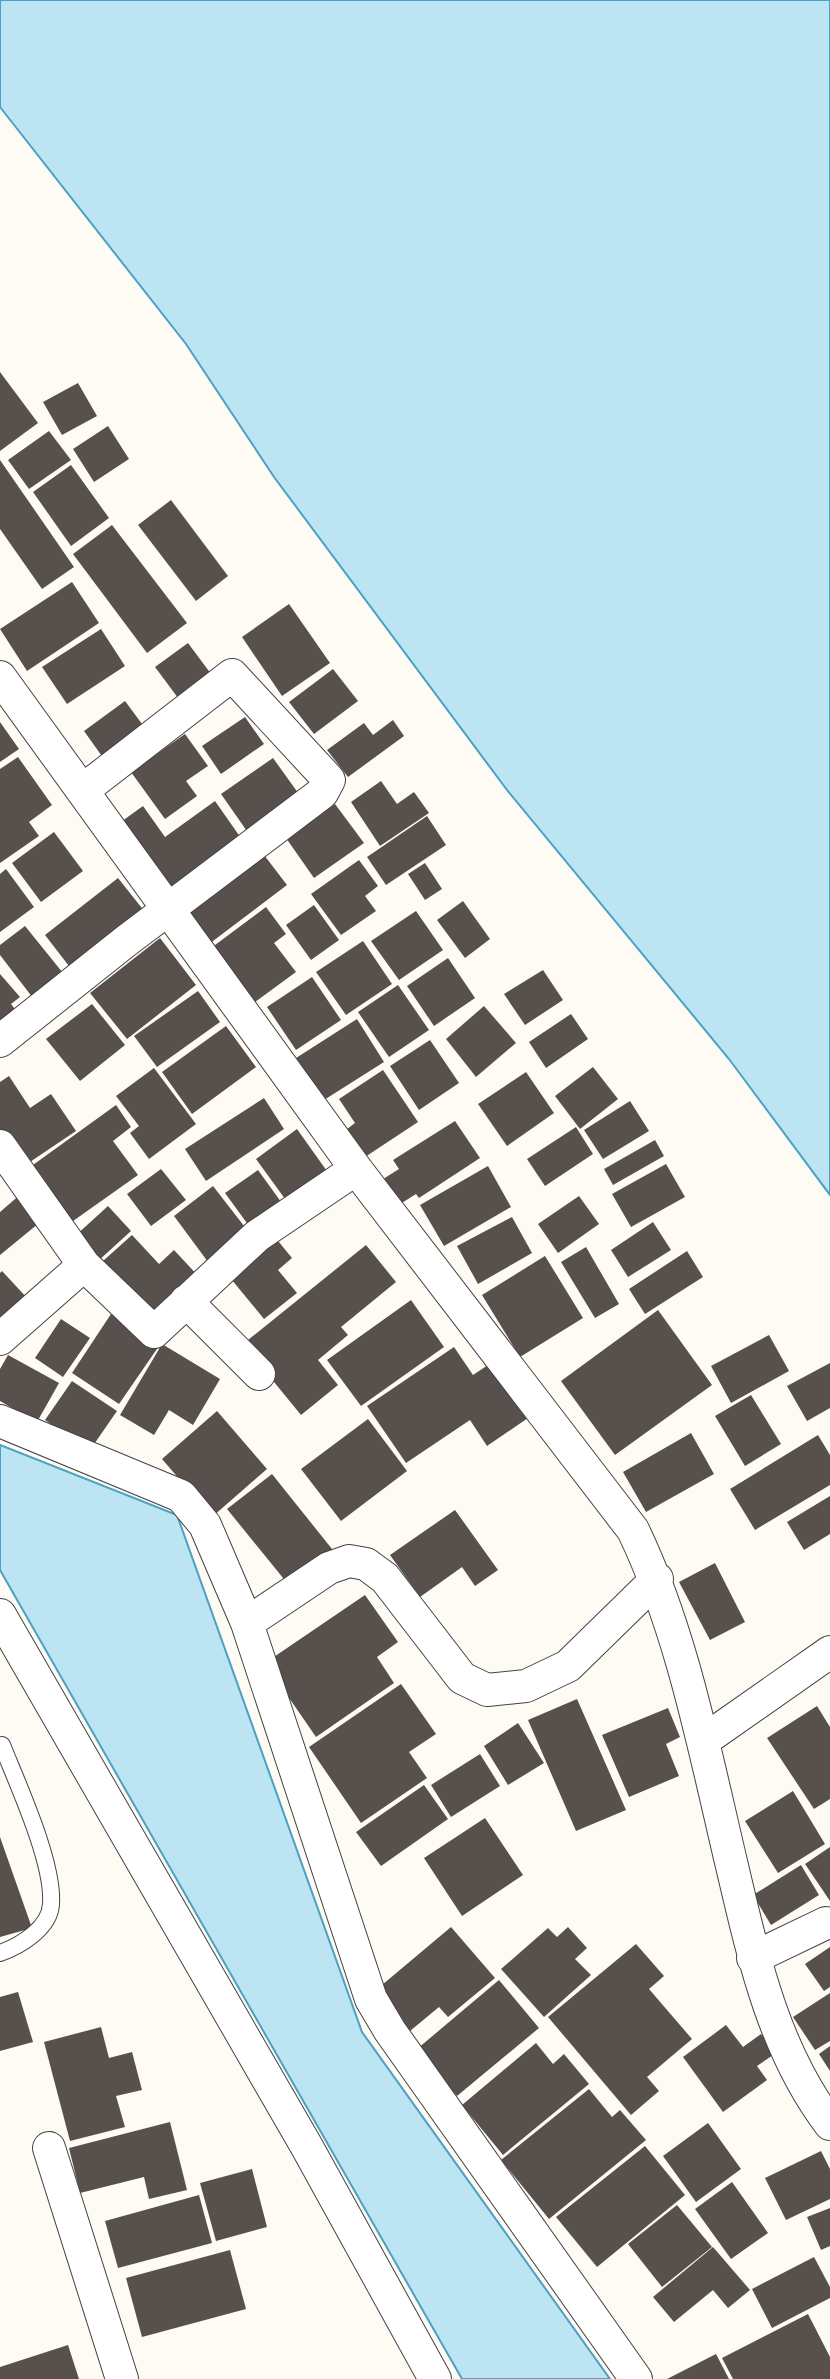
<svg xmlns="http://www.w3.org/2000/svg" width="830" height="2379" viewBox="0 0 830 2379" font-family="'Times New Roman',serif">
<rect width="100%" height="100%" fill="#fefbf4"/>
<path fill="#bce4f2" stroke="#49a1c4" stroke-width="2" d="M0,0H830V1195L729,1059L507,790L274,477L186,344L0,107Z
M0,1445L177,1515L362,2032L610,2379H462L0,1570Z"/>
<path fill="#58504d" d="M0,372L38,423L0,451Z
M78,383L97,416L62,435L43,402Z
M108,426L129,459L94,482L73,449Z
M49,431L71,460L29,489L8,460Z
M0,460L74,567L42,589L0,529Z
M71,465L109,518L71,546L33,492Z
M171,500L228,576L196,601L138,525Z
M112,525L187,623L147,653L73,554Z
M72,582L99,623L27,671L0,629Z
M289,604L330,663L282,696L242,637Z
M101,629L125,666L67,704L42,667Z
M188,643L217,682L184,706L155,667Z
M333,669L358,701L314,734L289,702Z
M125,701L145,728L109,766L84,731Z
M245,717L264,744L221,774L202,746Z
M393,720L404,736L348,777L327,750L364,723L373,735Z
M0,722L19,749L0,762Z
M185,734L208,766L186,781L197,796L165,819L131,772Z
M18,757L52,805L29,822L39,836L0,863V769Z
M273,758L301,797L249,834L221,794Z
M381,781L397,804L414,792L429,813L380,846L351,802Z
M215,801L243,841L169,894L118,824L143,806L165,837Z
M335,804L364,843L314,878L286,838Z
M427,816L446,845L386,885L367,857Z
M54,832L83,871L41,902L12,863Z
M261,851L287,885L209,944L183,909Z
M359,860L378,886L365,896L376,911L341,935L311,894Z
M425,863L442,889L425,900L408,874Z
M6,869L34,907L0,932V874Z
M118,878L145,912L72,970L45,935Z
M463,901L490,939L465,958L437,920Z
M314,905L339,940L311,960L286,925Z
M266,907L286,934L274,943L296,972L248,1007L207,951Z
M416,911L443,950L399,980L371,941Z
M25,926L67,978L36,1002L0,955V945Z
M160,938L196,985L127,1039L90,993Z
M363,941L392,984L346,1015L316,972Z
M448,958L475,998L434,1026L407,986Z
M543,970L563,1000L525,1025L504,994Z
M0,974L20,997L11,1004L21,1017L0,1035Z
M312,977L341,1020L296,1050L267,1007Z
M398,985L429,1030L389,1057L358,1012Z
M198,991L220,1022L157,1067L134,1036Z
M92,1004L125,1045L80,1081L46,1039Z
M484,1006L516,1043L476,1077L446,1039Z
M571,1014L588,1039L546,1068L529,1042Z
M357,1019L384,1062L324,1100L296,1058Z
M226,1026L256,1067L192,1114L162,1072Z
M430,1040L459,1083L419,1110L390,1066Z
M593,1067L618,1099L580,1129L555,1096Z
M154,1068L196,1124L149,1159L130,1133L139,1126L116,1096Z
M383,1070L418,1122L362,1159L343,1132L355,1123L339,1099Z
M526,1072L554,1113L507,1146L478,1104Z
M9,1076L30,1108L51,1094L76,1131L21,1168L0,1137V1082Z
M264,1098L284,1129L206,1181L185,1149Z
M630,1101L649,1131L603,1159L584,1130Z
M116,1105L131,1127L113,1141L138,1175L66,1226L26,1170Z
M455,1121L480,1158L419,1198L416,1194L397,1206L380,1181L399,1169L393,1160Z
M576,1127L593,1154L545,1186L527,1159Z
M297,1129L329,1174L288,1203L256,1159Z
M655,1140L664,1156L613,1185L604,1169Z
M666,1164L685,1197L631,1227L612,1194Z
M488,1166L511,1207L444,1246L420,1205Z
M161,1169L186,1200L151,1226L127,1194Z
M258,1170L284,1206L252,1230L225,1193Z
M213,1186L251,1235L211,1266L174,1216Z
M22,1193L44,1219L0,1255V1212Z
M579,1196L599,1224L558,1253L538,1224Z
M108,1206L131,1231L97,1262L74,1237Z
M512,1217L532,1253L478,1284L457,1246Z
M653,1222L671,1250L628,1277L611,1250Z
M132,1235L159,1264L174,1250L201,1279L156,1319L103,1261Z
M274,1236L292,1258L278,1270L297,1293L264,1319L227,1274Z
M366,1245L396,1282L341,1327L348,1335L318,1360L338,1385L301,1415L243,1344Z
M586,1247L619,1304L595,1318L561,1262Z
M687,1251L703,1277L645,1314L629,1289Z
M545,1256L583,1318L520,1357L482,1295Z
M2,1271L28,1299L0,1323V1273Z
M411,1300L444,1347L361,1406L327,1360Z
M658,1310L712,1385L615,1455L561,1381Z
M111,1314L159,1346L119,1404L72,1373Z
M61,1319L90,1338L63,1377L35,1358Z
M769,1335L789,1371L731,1403L711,1366Z
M162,1344L220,1379L193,1425L169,1410L154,1435L120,1415Z
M454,1347L473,1375L491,1363L528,1418L487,1446L470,1420L406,1463L367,1406Z
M8,1355L59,1383L37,1422L0,1401V1369Z
M830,1363V1408L807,1421L787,1386Z
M72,1381L117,1411L90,1450L45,1420Z
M751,1395L781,1444L745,1466L715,1416Z
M217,1411L267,1469L212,1517L162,1459Z
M368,1419L407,1471L341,1521L301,1469Z
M691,1433L714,1474L646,1512L623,1472Z
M818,1435L830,1455V1485L755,1530L730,1489Z
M272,1474L336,1554L292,1589L227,1509Z
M830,1496V1534L804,1550L787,1522Z
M455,1510L498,1570L475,1586L462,1567L420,1597L390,1555Z
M715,1563L745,1622L710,1640L679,1582Z
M365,1595L398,1642L377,1657L394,1683L316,1737L265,1663Z
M401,1684L436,1734L409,1752L427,1778L361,1823L309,1747Z
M577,1699L626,1810L576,1831L528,1720Z
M817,1706L830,1727V1799L814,1809L767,1738Z
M668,1708L680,1737L666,1744L679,1776L629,1797L602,1735Z
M518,1723L544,1763L508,1785L484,1746Z
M480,1754L500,1786L451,1817L431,1785Z
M424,1785L448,1819L381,1866L356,1832Z
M793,1791L825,1844L778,1873L745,1821Z
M485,1818L523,1875L462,1916L424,1858Z
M0,1837L32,1928L0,1937Z
M830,1847V1901L805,1864Z
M801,1865L819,1895L771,1925L753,1895Z
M451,1927L495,1978L448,2017L439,2007L410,2031L376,1990Z
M568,1927L587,1948L575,1959L591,1975L544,2017L501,1969L548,1928L557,1937Z
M636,1944L664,1976L649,1989L692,2039L647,2077L659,2091L631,2115L548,2017Z
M830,1947V1987L824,1991L805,1964Z
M499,1980L539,2028L457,2096L417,2049Z
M18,1992L33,2042L0,2051V1997Z
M830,1993V2041L815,2050L793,2017Z
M726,2025L743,2047L761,2034L776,2053L757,2066L767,2080L723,2112L683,2057Z
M101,2027L109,2058L132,2052L142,2090L116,2096L125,2127L70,2141L44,2042Z
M536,2043L553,2064L564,2054L589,2084L503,2155L462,2105Z
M830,2046V2071L819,2054Z
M589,2089L612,2117L620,2110L646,2140L549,2219L501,2160Z
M170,2122L187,2190L149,2199L144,2177L80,2193L69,2148Z
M708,2123L741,2169L696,2202L663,2156Z
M645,2146L685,2195L597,2267L556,2217Z
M821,2151L830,2169V2199L786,2220L765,2178Z
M252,2169L267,2227L216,2241L200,2183Z
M732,2182L768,2233L731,2259L695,2209Z
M199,2195L212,2243L118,2268L105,2221Z
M677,2205L712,2247L662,2287L628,2244Z
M830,2208V2246L821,2250L807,2217Z
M713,2247L750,2290L728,2308L713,2290L674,2322L653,2297Z
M230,2250L246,2309L142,2337L126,2278Z
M814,2257L830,2287V2298L772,2328L752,2289Z
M808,2314L830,2357V2379H733L722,2358Z
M68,2345L79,2379H0V2367Z
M716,2354L729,2379H667Z"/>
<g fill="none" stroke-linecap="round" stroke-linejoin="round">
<defs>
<path id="service" d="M0,1953C20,1946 50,1928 51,1904C54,1863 18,1785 2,1745"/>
<path id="minor" d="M0,677L356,1169L633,1530C683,1634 705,1753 732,1866C753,1955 773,2049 830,2124
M0,1041L126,941L322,793L329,780L232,675L83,790
M0,1146L84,1265L154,1332L257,1236L356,1169
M186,1301L259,1374
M0,1339L84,1265
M0,1421L181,1496L205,1525L247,1623L371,1999L390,2031L636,2379
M0,1615L307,2147L435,2379
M247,1623L329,1568L349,1561L366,1564L385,1578L462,1678L487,1690L526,1686L568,1666L657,1579
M703,1741L830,1652
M753,1958L826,1923
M49,2148L122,2379"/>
</defs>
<use href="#service" stroke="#434343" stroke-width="18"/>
<use href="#minor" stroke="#434343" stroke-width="34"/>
<use href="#service" stroke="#fff" stroke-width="16"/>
<use href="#minor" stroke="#fff" stroke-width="32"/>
</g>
</svg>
